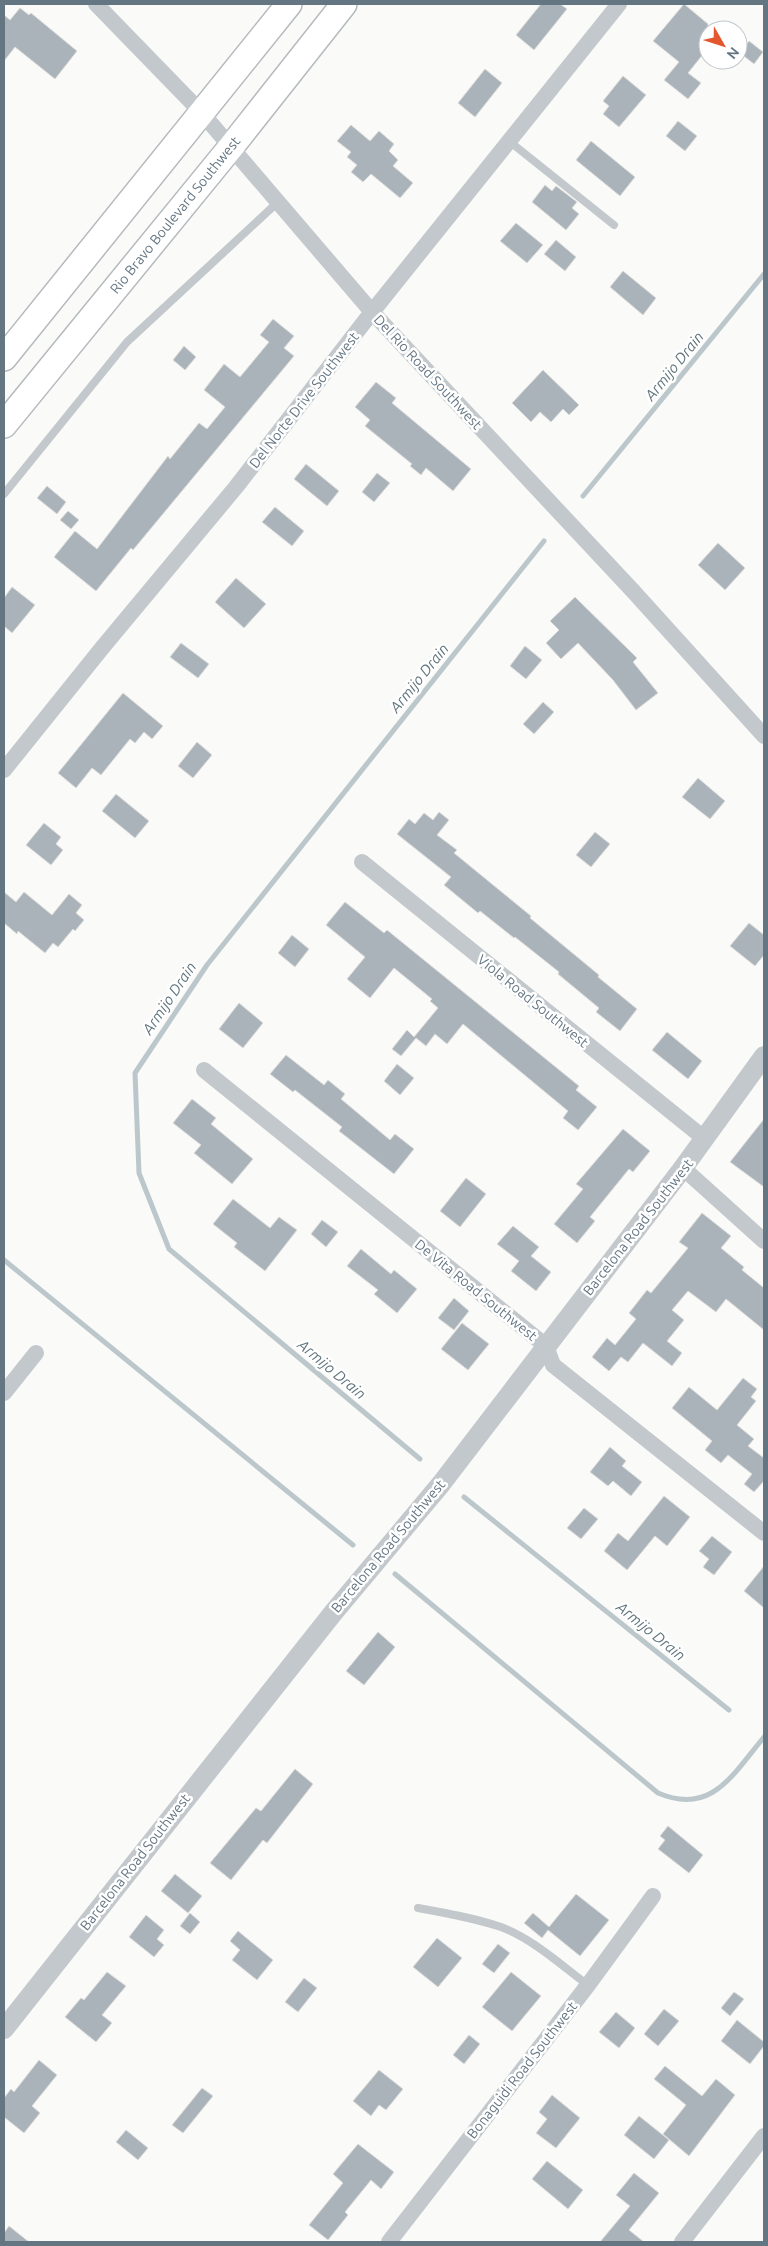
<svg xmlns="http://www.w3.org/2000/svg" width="768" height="2246" viewBox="0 0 768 2246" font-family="Ubuntu,sans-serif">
<rect width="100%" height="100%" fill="#fafaf8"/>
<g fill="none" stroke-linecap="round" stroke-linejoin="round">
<path stroke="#bbc7cb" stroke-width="5" d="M583,496L764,274
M4,1260L353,1545
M420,1459L169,1249L139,1173L135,1073L207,965L544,541
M464,1497L729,1710
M395,1574L658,1793C712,1816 733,1774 764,1737"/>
</g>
<path fill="#aab3b9" stroke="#dcdcda" d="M541,4H560L567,9L534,50L516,35Z
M684,4L708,24V48L688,73L701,83L688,99L664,80L679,62L653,41Z
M20,8L29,15L31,13L77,51L55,79L15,47L4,61V15L10,20Z
M749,41L763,52L754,64L740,53Z
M485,69L502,83L475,117L458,103Z
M623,76L646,95L619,127L603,114L609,106L603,101Z
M678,121L697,136L685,151L666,136Z
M351,125L370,141L379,131L394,144L389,151L398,160L393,166L413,183L400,198L371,174L363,182L351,172L357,165L347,157L351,152L337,141Z
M591,141L635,177L620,196L576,160Z
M545,185L552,191L556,186L577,202L572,208L579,214L566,230L532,202Z
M516,223L543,245L527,263L500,241Z
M556,240L576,257L565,271L544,254Z
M623,271L656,298L643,315L610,287Z
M273,319L294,336L284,348L294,356L133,550L131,548L96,591L54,557L75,531L97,549L168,456L170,459L199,423L207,429L225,407L204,390L224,364L240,377L269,342L260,335Z
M184,346L196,357L185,370L173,360Z
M543,370L579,405L569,415L563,409L551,422L540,412L531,422L512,403Z
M376,382L396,398L392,403L471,469L453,491L426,468L421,475L410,466L412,464L365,426L370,420L355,407Z
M306,464L339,491L327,506L294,479Z
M377,473L390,483L374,502L362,492Z
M47,486L66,502L57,514L37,498Z
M275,507L304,531L292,546L262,522Z
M68,511L79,520L71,529L60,520Z
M718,543L745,568L725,590L698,565Z
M236,578L266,604L244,628L215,602Z
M12,587L35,605L12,633L4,626V598Z
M575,597L637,658L633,662L658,693L636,710L613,680L578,643L561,659L546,643L559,630L550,621Z
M181,643L209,664L198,678L170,657Z
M525,646L542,660L526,679L510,666Z
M123,693L163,726L152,739L144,732L135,743L130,739L101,775L92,768L76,788L58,773Z
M543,702L554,712L534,734L523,724Z
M197,742L212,755L193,778L178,766Z
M698,778L725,801L710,819L682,797Z
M116,794L149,821L135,838L102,811Z
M439,812L449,820L437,835L457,850L454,853L531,916L530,918L599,975L598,977L637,1009L620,1031L596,1012L599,1008L558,974L559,972L515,937L514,938L480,911L478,913L444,885L451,877L397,834L409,819L415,824L424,813L433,820Z
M44,823L61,837L56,844L63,850L51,865L26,845Z
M595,832L610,844L591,867L576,855Z
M4,892L16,902L24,892L52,915L69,894L82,905L76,913L84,920L75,931L73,929L58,947L53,943L45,953L18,931L17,934L4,923Z
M345,902L384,933L387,930L579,1086L576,1090L597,1107L578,1130L563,1118L568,1111L463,1024L447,1044L435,1034L426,1046L416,1038L401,1056L392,1049L407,1030L414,1037L438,1008L430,1001L432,999L394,968L370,998L347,979L365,957L326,925Z
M749,923L764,935V955L755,966L730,946Z
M292,935L309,949L295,967L278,953Z
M239,1003L263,1023L243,1048L219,1029Z
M667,1032L702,1061L688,1079L652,1050Z
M286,1055L324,1085L328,1080L345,1094L341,1099L390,1140L395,1134L414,1149L394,1174L339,1131L342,1127L295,1090L293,1092L270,1074Z
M397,1064L414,1078L400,1095L384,1081Z
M192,1099L216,1118L211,1124L253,1159L232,1184L194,1153L201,1145L173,1123Z
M764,1119V1187L730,1162Z
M623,1129L650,1151L633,1172L629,1169L590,1217L595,1221L577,1243L554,1224L583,1189L576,1184Z
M466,1178L486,1194L460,1227L440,1211Z
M233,1199L270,1228L279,1217L297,1230L265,1271L234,1247L237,1243L213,1224Z
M702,1213L731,1236L721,1248L744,1267L742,1270L764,1288V1330L726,1299L716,1312L688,1291L672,1310L684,1320L667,1341L682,1353L672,1366L643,1343L628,1362L621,1357L609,1371L592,1357L607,1338L615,1345L636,1319L629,1313L647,1290L651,1293L688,1248L679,1242Z
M322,1220L338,1232L326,1247L311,1234Z
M513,1226L539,1247L531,1256L551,1272L536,1291L511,1271L519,1261L497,1244Z
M361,1249L391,1274L394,1270L417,1289L397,1313L374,1294L378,1290L347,1266Z
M454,1298L469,1311L454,1330L438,1318Z
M462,1323L489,1344L468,1370L441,1349Z
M743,1378L757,1389L751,1397L756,1401L737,1425L754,1439L748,1446L764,1458V1483L763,1482L754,1492L744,1484L752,1474L728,1455L721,1463L705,1450L712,1441L672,1408L689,1387L717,1410Z
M610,1447L626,1461L622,1466L642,1482L631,1496L613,1481L608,1486L590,1472Z
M664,1496L690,1517L667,1546L655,1536L627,1570L604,1551L618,1533L628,1541Z
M584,1508L598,1519L581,1539L567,1528Z
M712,1536L732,1552L714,1575L703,1567L709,1559L699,1551Z
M764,1566V1608L744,1591Z
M378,1632L395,1647L364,1685L346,1671Z
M295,1769L313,1784L267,1843L263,1840L231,1880L210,1863L256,1808L261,1811Z
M668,1826L703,1855L689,1873L658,1849L665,1840L660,1836Z
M175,1874L202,1896L188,1913L161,1891Z
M576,1894L609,1920L580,1956L548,1930L542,1938L524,1923L533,1913L549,1927Z
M190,1913L200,1922L190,1934L180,1926Z
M146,1915L164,1930L157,1939L164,1945L154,1957L129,1937Z
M238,1931L273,1960L257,1980L232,1960L240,1950L230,1941Z
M437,1938L462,1958L438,1987L413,1967Z
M498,1944L510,1953L494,1973L482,1964Z
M107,1972L126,1986L102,2015L112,2023L96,2042L65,2017L81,1998L84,2000Z
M511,1972L541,1996L512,2031L482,2007Z
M304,1978L317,1988L298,2012L285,2002Z
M734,1992L744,1999L730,2016L721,2008Z
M664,2009L679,2021L658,2046L644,2034Z
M616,2012L635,2028L619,2048L599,2032Z
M737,2020L764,2042V2046L750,2064L721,2041Z
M469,2035L480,2044L464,2064L453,2055Z
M39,2060L57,2075L32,2106L40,2113L24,2133L4,2117V2098L11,2089L14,2092Z
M665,2066L702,2096L716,2079L735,2095L689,2156L663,2134L686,2105L654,2079Z
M379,2070L403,2089L386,2110L379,2105L371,2116L353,2101Z
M202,2088L213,2096L183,2133L172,2125Z
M552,2095L580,2118L556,2148L536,2133L547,2119L539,2112Z
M639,2116L669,2140L654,2159L624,2135Z
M126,2130L148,2148L138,2160L116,2142Z
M358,2144L394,2172L381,2189L371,2180L345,2212L348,2215L328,2240L309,2225L343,2183L333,2174Z
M547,2161L583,2190L568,2209L532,2179Z
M634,2173L659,2193L629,2230L644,2242H600L630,2206L616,2195Z
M9,2226L29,2242H4V2233Z"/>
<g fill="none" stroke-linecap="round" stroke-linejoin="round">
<defs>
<path id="primary" d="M4,358L289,4
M4,425L231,147L344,4"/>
</defs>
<use href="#primary" stroke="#b5babe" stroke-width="28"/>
<path stroke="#c3c8cc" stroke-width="8" d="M509,141L614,225
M4,494L127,342L278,202
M418,1908C446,1913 474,1918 501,1927C533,1939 561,1965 588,1985"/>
<path stroke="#c3c8cc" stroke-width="16" d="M96,4L201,112L372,312L633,591L764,736
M4,770L102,648L236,487L372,312L619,4
M362,862L705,1139
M204,1070L546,1346L553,1365L764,1533
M683,1168L764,1241
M4,1393L36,1353
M389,2242L588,1985L653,1896
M682,2242L764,2136"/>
<path stroke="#c3c8cc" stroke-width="20" d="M4,2029L333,1613L441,1484L683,1168L764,1056"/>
<use href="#primary" stroke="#fff" stroke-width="25"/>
</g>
<g text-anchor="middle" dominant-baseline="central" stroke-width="5" stroke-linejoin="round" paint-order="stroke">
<g font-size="14" fill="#657683" stroke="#fff">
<text transform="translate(175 215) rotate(-51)">Rio Bravo Boulevard Southwest</text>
<text transform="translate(428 372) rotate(47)">Del Rio Road Southwest</text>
<text transform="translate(304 400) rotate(-52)">Del Norte Drive Southwest</text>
<text transform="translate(533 1001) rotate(39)">Viola Road Southwest</text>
<text transform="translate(638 1227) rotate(-52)">Barcelona Road Southwest</text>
<text transform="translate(476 1290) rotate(39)">De Vita Road Southwest</text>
<text transform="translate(388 1546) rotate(-50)">Barcelona Road Southwest</text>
<text transform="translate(135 1862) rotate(-52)">Barcelona Road Southwest</text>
<text transform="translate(522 2070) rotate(-52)">Bonaguidi Road Southwest</text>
</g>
<g font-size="15" font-style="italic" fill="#60757c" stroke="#fff">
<text transform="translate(674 366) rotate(-51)">Armijo Drain</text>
<text transform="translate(419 678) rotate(-51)">Armijo Drain</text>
<text transform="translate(169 998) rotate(-56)">Armijo Drain</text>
<text transform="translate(332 1369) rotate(40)">Armijo Drain</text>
<text transform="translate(651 1631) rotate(39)">Armijo Drain</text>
</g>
</g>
<rect width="768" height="2246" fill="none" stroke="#657683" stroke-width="10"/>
<g transform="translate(723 45) rotate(129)"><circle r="24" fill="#ffffff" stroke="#c1c8cd"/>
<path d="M0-4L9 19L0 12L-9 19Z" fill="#e4572e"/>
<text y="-8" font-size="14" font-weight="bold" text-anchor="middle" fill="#657683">N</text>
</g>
</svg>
